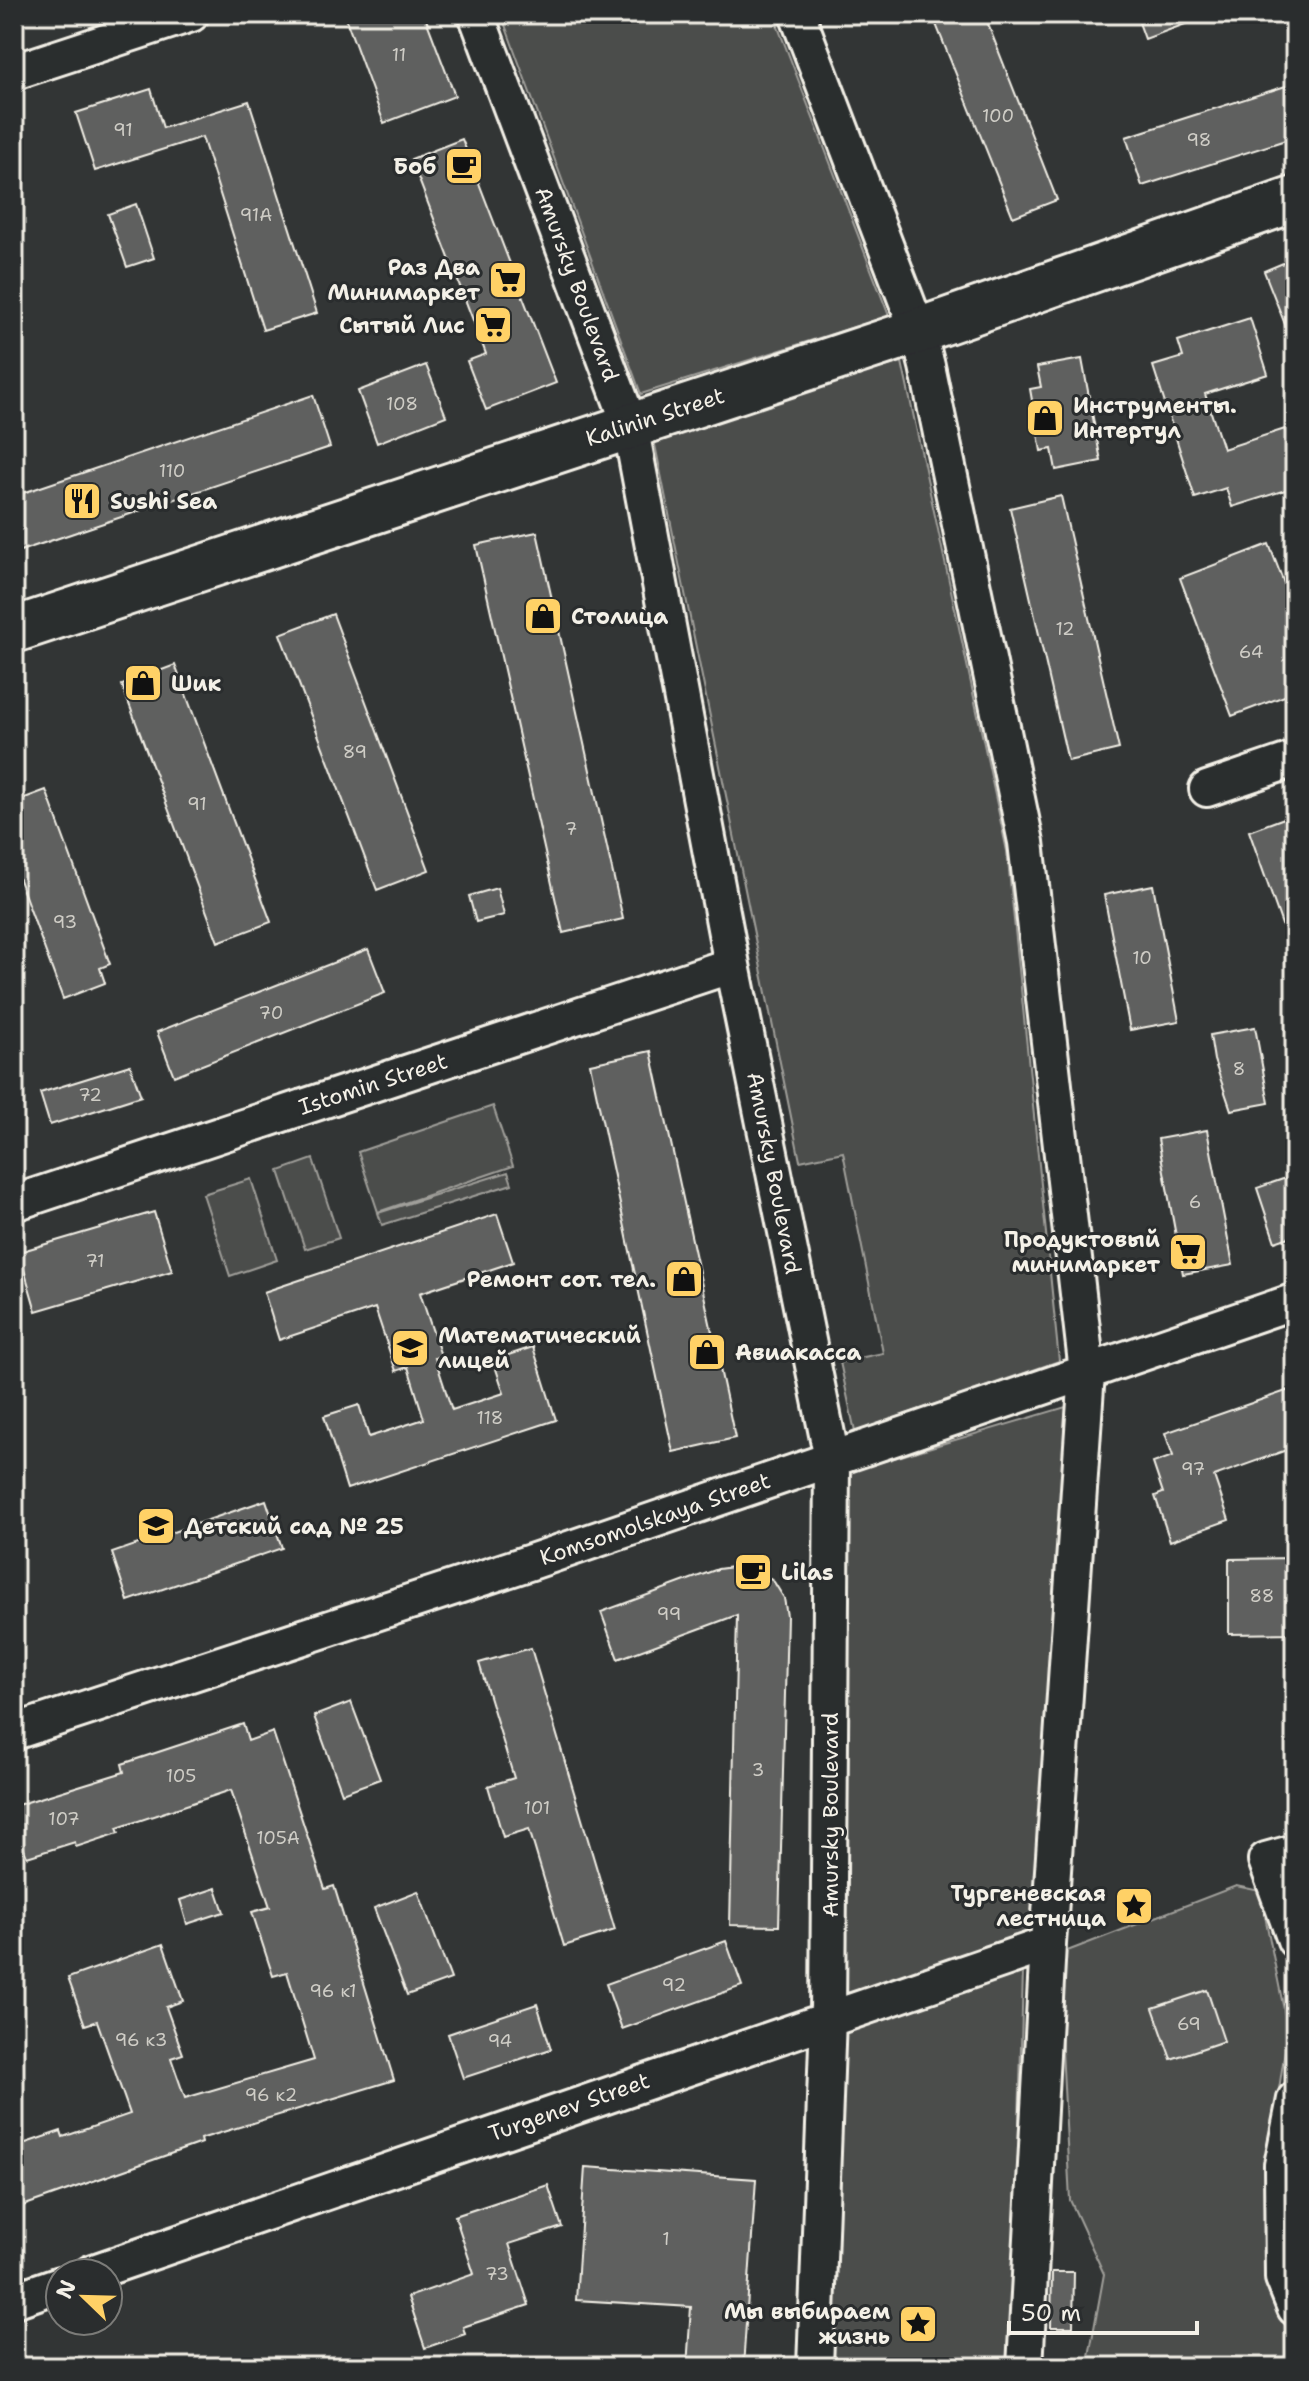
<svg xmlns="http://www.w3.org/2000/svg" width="1309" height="2381" viewBox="0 0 1309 2381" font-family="'Shantell Sans',sans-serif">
<rect width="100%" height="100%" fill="#323535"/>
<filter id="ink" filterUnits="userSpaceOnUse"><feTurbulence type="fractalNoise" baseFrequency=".0125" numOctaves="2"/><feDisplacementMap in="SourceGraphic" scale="16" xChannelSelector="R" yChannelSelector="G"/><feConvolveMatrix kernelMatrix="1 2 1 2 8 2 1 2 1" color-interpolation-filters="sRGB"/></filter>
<g filter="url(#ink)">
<path fill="#4b4d4c" stroke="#a09f9a" stroke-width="2" d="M501,14H773L889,316L641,394Z
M902,362L1007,851L1059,1361L855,1432L840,1362L883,1353L843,1152L800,1161L653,435Z
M493,1106L513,1166L378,1212L358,1152Z
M313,1159L339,1238L305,1249L279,1171Z
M508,1172L512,1184L382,1225L378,1213Z
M251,1179L277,1260L230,1276L203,1194Z
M1069,1406L1037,1938L839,2002L844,1473Z
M1236,1886L1260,1891L1288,2030L1265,2181L1271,2293L1295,2347V2367H1087L1104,2274L1070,2200L1057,1955Z
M1023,1970L1013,2359L824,2364L839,2030Z"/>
<path fill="#5f605f" stroke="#f4f1e8" stroke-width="2" d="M344,14H424L455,96L384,123Z
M932,14H984L1057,200L1013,217Z
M1136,14H1206L1207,16L1145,39Z
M1295,83V137L1142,186L1126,137Z
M151,89L163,128L249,101L317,313L263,330L202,137L95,171L76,113Z
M462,139L556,383L486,410L467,361L486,354L411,159Z
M136,204L154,258L127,267L108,214Z
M1295,258V346L1294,347L1264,271Z
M1250,318L1268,374L1205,394L1223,449L1285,429L1295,460V487L1232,507L1226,488L1195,498L1153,366L1183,357L1178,341Z
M1082,359L1101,461L1056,470L1052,449L1041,451L1030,389L1041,387L1037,367Z
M426,365L446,416L377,443L358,391Z
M313,395L330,447L14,553V496Z
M1061,496L1119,749L1068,761L1010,508Z
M537,532L623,919L563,933L476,545Z
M1269,544L1295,612V692L1232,716L1180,578Z
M333,614L429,870L377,890L280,634Z
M175,665L271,922L218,942L122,685Z
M46,790L110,964L100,968L105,983L63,999L14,866V802Z
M1295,814V953H1292L1249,831Z
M1153,885L1179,1021L1130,1030L1104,895Z
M497,888L504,915L476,922L469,896Z
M368,949L385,993L174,1076L157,1032Z
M1255,1027L1269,1103L1231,1110L1214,1060L1210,1035Z
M651,1051L735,1438L673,1452L590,1064Z
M130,1065L141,1096L50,1125L40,1093Z
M1207,1130L1233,1265L1183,1274L1158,1139Z
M1295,1175V1235L1275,1242L1257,1188Z
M154,1212L172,1271L36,1311L19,1252Z
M497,1214L513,1262L420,1293L441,1356L435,1358L452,1410L504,1393L493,1360L533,1347L556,1420L347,1489L324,1416L359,1405L369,1437L424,1419L408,1367L396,1371L375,1308L279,1340L264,1292Z
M1295,1388V1447L1214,1476L1229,1520L1170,1541L1155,1496L1163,1493L1153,1463L1173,1456L1165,1433Z
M266,1500L282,1548L128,1601L112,1553Z
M1295,1558V1633L1229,1634V1559Z
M740,1566L758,1570L774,1582L784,1598L787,1616L779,1926L730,1925L737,1615L618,1659L601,1612L718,1569Z
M531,1648L615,1930L564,1946L529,1829L503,1837L488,1786L514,1778L479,1663Z
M351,1702L380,1779L342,1793L314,1716Z
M243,1724L248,1741L273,1732L325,1889L334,1886L394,2080L200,2139L201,2143L14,2209V2147L61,2131L63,2137L130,2114L97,2021L85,2025L68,1978L163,1944L183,2001L166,2007L183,2054L171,2058L185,2098L314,2060L287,1972L273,1976L252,1912L270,1907L231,1790L117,1828L119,1833L76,1847L75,1842L27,1857L23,1847L14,1850V1806L124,1772L122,1764Z
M216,1888L224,1912L187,1924L180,1900Z
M418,1891L451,1979L407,1995L374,1908Z
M726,1941L742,1986L622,2029L606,1984Z
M1207,1990L1224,2041L1171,2059L1153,2008Z
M537,2004L551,2049L463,2078L448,2034Z
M585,2167L756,2179L743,2367H687L691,2307L576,2300Z
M548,2185L562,2227L509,2244L529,2305L463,2327L465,2334L425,2348L408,2297L474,2274L455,2216Z
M1052,2272H1074L1073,2327H1051Z"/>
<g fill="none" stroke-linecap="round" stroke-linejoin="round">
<defs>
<path id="minor" d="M476,14L630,425L732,965L832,1459L828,2018L815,2367
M797,14L918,331L927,366L1026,842L1087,1372L1048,1944L1025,2367
M14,72L191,14
M1207,789L1295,759
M14,1203L732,965
M14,1732L531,1562L1295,1301
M1295,1852L1266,1860L1295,1940
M1295,2099L1282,2165L1283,2278L1295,2308
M91,2273L1048,1944
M14,2300L60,2284"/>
<path id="major" d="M14,630L918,331L1295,199"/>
</defs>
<use href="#minor" stroke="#f4f1e8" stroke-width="40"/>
<use href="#major" stroke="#f4f1e8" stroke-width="50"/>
<use href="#minor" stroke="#2a2d2e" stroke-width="34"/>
<use href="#major" stroke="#2a2d2e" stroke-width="44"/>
</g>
</g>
<defs>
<symbol id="cafe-square" viewBox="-11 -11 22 22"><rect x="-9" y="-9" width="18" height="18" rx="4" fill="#ffd166" stroke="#2a2d2e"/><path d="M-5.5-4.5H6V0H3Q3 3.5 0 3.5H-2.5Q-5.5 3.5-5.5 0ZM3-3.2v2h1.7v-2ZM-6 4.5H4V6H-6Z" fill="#111"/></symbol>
<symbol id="supermarket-square" viewBox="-11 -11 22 22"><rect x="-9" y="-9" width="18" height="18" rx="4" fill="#ffd166" stroke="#2a2d2e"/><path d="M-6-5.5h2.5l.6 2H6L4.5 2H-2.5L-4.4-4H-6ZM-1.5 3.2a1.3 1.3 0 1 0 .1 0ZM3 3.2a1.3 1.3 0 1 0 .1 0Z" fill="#111"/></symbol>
<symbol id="shop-square" viewBox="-11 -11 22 22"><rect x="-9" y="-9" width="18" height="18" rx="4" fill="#ffd166" stroke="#2a2d2e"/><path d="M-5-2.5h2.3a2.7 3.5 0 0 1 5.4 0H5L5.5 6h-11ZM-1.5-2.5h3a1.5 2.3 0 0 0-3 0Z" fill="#111"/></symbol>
<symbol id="restaurant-square" viewBox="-11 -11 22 22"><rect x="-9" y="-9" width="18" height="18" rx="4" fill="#ffd166" stroke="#2a2d2e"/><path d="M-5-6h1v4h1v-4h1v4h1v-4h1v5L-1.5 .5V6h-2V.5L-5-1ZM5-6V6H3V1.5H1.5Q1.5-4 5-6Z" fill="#111"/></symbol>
<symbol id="school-square" viewBox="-11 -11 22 22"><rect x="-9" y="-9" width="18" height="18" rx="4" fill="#ffd166" stroke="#2a2d2e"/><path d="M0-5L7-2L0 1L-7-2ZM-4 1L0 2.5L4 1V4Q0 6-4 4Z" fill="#111"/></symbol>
<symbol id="sight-square" viewBox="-11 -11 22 22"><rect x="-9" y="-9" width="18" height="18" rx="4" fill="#ffd166" stroke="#2a2d2e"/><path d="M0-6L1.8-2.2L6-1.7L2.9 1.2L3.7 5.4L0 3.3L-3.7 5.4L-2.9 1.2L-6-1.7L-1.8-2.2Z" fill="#111"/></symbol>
</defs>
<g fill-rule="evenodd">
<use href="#cafe-square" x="442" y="144" width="44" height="44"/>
<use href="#supermarket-square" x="486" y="258" width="44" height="44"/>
<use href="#supermarket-square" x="471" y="303" width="44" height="44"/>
<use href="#shop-square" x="1023" y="396" width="44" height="44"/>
<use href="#restaurant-square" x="60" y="479" width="44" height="44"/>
<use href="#shop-square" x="521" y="594" width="44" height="44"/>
<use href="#shop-square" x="121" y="661" width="44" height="44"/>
<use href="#supermarket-square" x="1166" y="1230" width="44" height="44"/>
<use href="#shop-square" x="662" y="1257" width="44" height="44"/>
<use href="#school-square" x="388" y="1326" width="44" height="44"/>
<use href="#shop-square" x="685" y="1330" width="44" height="44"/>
<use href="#school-square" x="134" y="1504" width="44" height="44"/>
<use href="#cafe-square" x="731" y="1550" width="44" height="44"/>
<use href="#sight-square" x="1112" y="1884" width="44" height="44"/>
<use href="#sight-square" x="896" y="2302" width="44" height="44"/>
</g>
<g text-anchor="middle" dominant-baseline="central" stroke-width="6" stroke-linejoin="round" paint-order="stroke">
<g font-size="18" fill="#cfcdc6">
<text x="399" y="55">11</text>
<text x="998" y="116">100</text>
<text x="123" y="130">91</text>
<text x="1199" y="140">98</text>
<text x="256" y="215">91А</text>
<text x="402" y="404">108</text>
<text x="172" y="471">110</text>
<text x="1065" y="629">12</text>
<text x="1251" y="652">64</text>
<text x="355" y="752">89</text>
<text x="197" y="804">91</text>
<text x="571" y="829">7</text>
<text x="65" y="922">93</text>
<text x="1142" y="958">10</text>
<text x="271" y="1013">70</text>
<text x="1239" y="1069">8</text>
<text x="90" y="1095">72</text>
<text x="1195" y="1202">6</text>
<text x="95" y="1261">71</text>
<text x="490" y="1418">118</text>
<text x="1193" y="1469">97</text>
<text x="1262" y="1596">88</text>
<text x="669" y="1614">99</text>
<text x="758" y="1770">3</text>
<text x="181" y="1776">105</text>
<text x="537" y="1808">101</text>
<text x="64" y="1819">107</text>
<text x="278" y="1838">105А</text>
<text x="674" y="1985">92</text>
<text x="333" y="1991">96 к1</text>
<text x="1189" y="2024">69</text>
<text x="141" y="2040">96 к3</text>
<text x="500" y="2041">94</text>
<text x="271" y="2095">96 к2</text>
<text x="666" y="2239">1</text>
<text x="497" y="2274">73</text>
</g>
<g font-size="22" font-weight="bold" fill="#f4f1e8" stroke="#2a2d2e" text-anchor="start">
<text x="436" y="166" text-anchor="end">Боб</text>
<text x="480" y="267" text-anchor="end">Раз Два<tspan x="480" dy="25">Минимаркет</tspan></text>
<text x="465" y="325" text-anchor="end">Сытый Лис</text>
<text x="1073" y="405">Инструменты.<tspan x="1073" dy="25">Интертул</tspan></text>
<text x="110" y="501">Sushi Sea</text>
<text x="571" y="616">Столица</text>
<text x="171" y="683">Шик</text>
<text x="1160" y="1239" text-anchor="end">Продуктовый<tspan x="1160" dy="25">минимаркет</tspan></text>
<text x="656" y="1279" text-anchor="end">Ремонт сот. тел.</text>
<text x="438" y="1335">Математический<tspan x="438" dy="25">лицей</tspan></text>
<text x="735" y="1352">Авиакасса</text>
<text x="184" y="1526">Детский сад № 25</text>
<text x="781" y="1572">Lilas</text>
<text x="1106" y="1893" text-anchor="end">Тургеневская<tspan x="1106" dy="25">лестница</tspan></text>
<text x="890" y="2311" text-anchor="end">Мы выбираем<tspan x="890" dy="25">жизнь</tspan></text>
</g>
<g font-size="22" fill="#f4f1e8" stroke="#2a2d2e">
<text transform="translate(577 284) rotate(70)">Amursky Boulevard</text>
<text transform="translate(655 417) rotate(-18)">Kalinin Street</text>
<text transform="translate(373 1084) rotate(-18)">Istomin Street</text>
<text transform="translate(774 1173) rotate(79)">Amursky Boulevard</text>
<text transform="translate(655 1519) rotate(-19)">Komsomolskaya Street</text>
<text transform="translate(830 1815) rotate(-90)">Amursky Boulevard</text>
<text transform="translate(569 2107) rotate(-19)">Turgenev Street</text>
</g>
</g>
<rect width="1309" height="2381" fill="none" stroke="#2a2d2e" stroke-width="48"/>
<rect x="24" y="24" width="1261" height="2333" fill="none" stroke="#f4f1e8" stroke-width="3" filter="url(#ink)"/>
<g transform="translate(84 2297) rotate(293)"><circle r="38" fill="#2a2d2e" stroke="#7b7b78" stroke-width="2"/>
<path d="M0-6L14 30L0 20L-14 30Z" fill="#ffd166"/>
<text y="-12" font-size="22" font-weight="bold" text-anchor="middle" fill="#f4f1e8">N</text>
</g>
<path d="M1009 2321v12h188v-12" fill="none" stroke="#f4f1e8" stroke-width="4"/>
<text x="1021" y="2321" font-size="24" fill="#f4f1e8" stroke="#2a2d2e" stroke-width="6" paint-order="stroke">50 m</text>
</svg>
